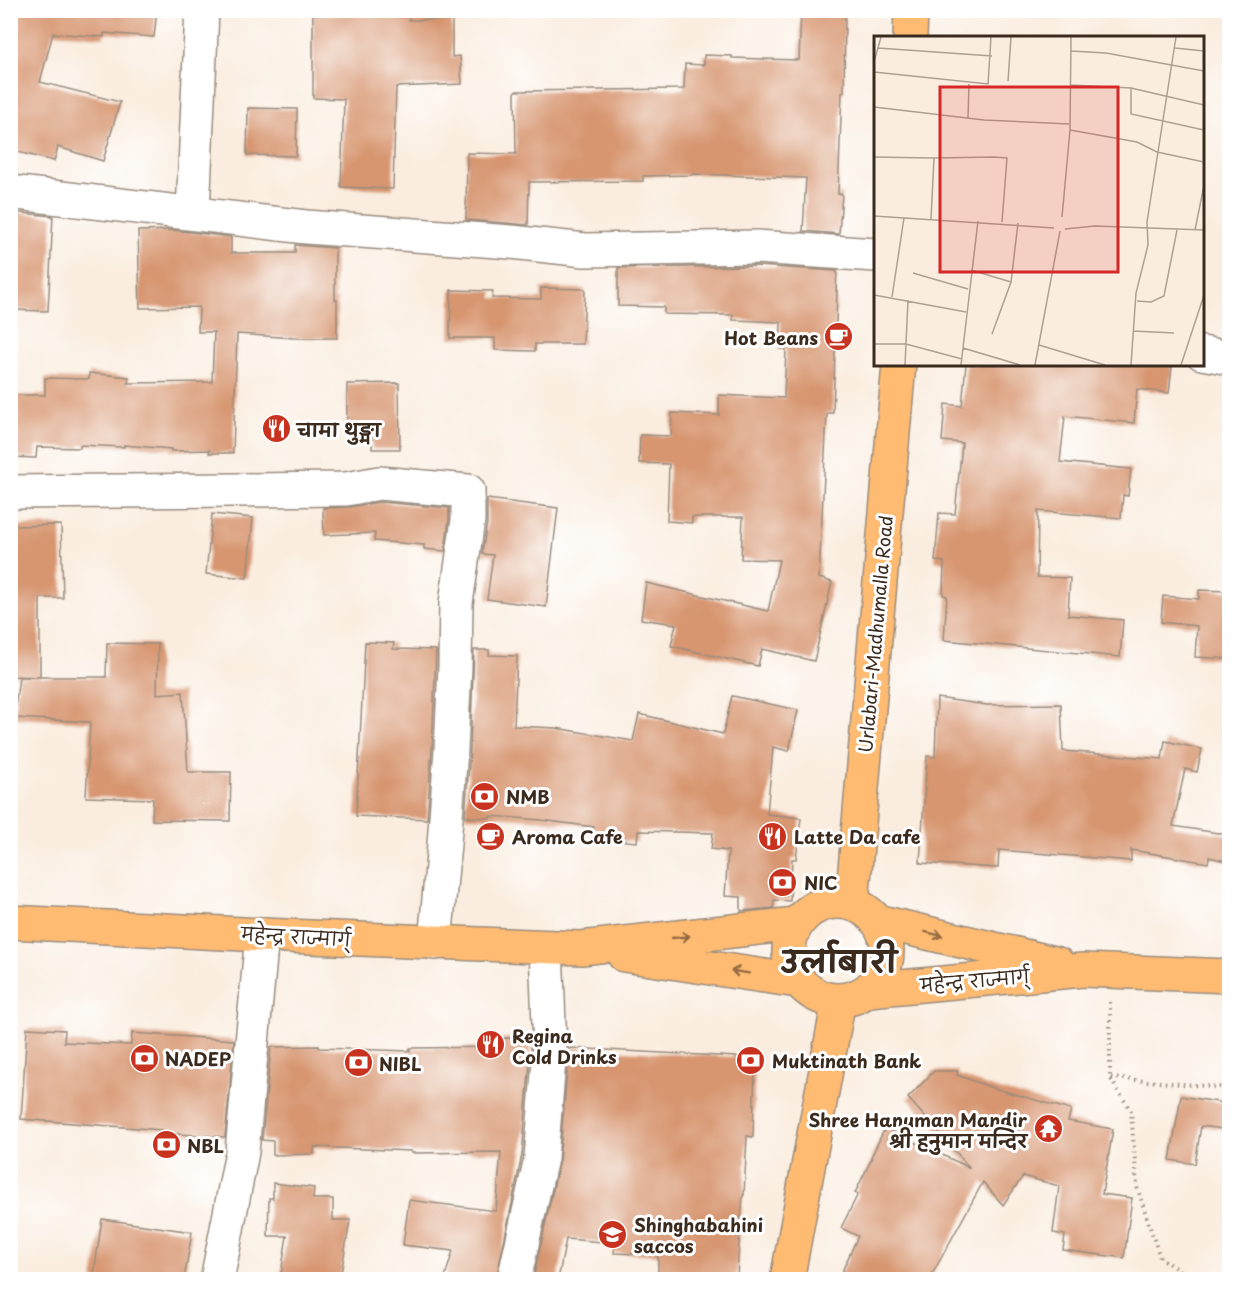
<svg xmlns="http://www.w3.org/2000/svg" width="1240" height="1290" viewBox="0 0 1240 1290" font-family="'Playpen Sans','Playpen Sans Deva',sans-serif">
<rect width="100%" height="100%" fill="#fff"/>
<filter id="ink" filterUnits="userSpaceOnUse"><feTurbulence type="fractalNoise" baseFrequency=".0167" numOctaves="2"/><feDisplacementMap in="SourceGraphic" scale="12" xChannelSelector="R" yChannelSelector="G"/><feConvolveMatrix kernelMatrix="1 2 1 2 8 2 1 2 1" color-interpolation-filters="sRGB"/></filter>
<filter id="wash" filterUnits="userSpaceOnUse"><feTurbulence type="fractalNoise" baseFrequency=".008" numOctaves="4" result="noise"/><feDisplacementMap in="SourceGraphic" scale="24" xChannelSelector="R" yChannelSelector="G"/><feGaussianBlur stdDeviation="1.35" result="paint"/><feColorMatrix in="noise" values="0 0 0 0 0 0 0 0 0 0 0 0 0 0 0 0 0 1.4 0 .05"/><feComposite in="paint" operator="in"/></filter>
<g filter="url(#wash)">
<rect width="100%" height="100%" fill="#faeddf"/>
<g id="blocks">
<path fill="#d7956f" d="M10,10H157L154,37L104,33V37L53,33L40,82L120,102L103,161L58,147L54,161L10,150V37L12,38L13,30L10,29Z
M801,10H845L844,92H842L838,194H842L839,234L803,231L806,178L693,174V175L643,176V181L529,182L528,225L466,220L467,153L516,154L515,91L684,89L685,64L704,65V55L732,56V58L799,60Z
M313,14H350L409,17V20H452V57L460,56L462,84L396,87L393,189L341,187L344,99L313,98Z
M248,108L297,109L296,156L247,155Z
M10,212L53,216L48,311L10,310Z
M173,230L231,237V253H295V245L335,248V300H337V338H295L237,334L233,453H209L210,450L171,451V449L124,445V447L80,445V448L37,447L36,458L10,457V395H45V378L89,379V373L129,377L128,383L212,382L214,332H198L199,307L140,308L138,231Z
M756,266L837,271L836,291H837L833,413H827L819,578L832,582L814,661L762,649L758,666L671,646L676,624L641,619L646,583L768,611L779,560L741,559L743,517H692V523L667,521L669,464L639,463L640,435L671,436L672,413L719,415V395L784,398L786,349H780L781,322L733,320V315L664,314V307L618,306V268Z
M541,288L585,289L583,344H535V351L495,350V338H450L451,290L493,291L492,298L541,299Z
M966,364H1156L1172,366L1169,393L1137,389L1134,423L1065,416L1060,462L1131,469L1128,496L1123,495L1121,518L1038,511L1037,577L1070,578L1068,615L1123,620L1120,657L944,640L947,596L943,595L944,562L935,561L939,513L955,514L962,443L942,441L945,404L962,406Z
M399,383L400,449H372V430H347V384Z
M487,499L558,508L546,607L487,599L493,555L482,554L487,523Z
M380,502L449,508V519L445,551L424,549V545L374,541L375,533L324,535L323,508L349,507Z
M212,514L253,518L247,578L206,574Z
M61,525L63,598H40V677L10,676V639H13L10,526Z
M1199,590L1229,591L1226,628L1230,629V659L1195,657L1197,626L1161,622L1163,596L1199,599Z
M365,642L394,643L393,649L436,650L432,749L427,819L356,816Z
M107,643L158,644L157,694L183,692L188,772H231L230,821L152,820L153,799L86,797L90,722L14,718L19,677H106Z
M474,650H489V655L517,656L514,726L556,728L633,741L639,714L723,734L732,696L798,710L789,751L773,747L767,814L801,818L796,859H792L790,901L774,900L773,908L741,911V897L725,896L728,851L711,849L713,833L638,831L637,842L593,838L594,827L541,820L490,816V818L465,817L470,751Z
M937,698L987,705L1061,704L1063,751L1162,759L1165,741L1202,749L1197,772L1185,769L1173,826L1230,835V862L1209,857L1208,863L1131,850V861L999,850L998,868L920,863L927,756L935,757Z
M27,1028L65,1030L64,1042L131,1045L132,1033L234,1040L225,1137L162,1133V1130L21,1119Z
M503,1038L531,1039V1049L522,1155L496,1280H444L453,1251L403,1245L409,1200L496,1211L501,1152L411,1153V1151L314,1147V1154L273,1155V1141L262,1140L271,1047L319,1046V1048L410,1051V1048L503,1047Z
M569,1048L755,1058L753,1137L747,1136L744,1195H743L738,1257L737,1280H658V1255L614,1253L615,1243L566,1239L558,1280H533L559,1162Z
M934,1071H958L957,1075L993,1088L1071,1110L1068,1121L1113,1129L1102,1194L1132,1198L1124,1258L1063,1250L1065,1235L1053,1233L1059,1186L1023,1176L1003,1205L983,1182L929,1280H838L858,1236L841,1228L858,1194L855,1193L872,1158L871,1157L885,1128L970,1168L908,1098Z
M1181,1096L1230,1104V1130L1201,1126L1195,1164L1170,1160Z
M273,1183L314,1188L313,1199H333V1220H350L340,1280H280L287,1236H268L269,1198H273Z
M102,1219L192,1232L184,1280H93Z"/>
</g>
</g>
<g filter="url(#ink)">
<use href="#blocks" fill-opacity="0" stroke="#9a8c7e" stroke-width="1.5"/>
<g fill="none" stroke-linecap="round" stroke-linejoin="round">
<defs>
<path id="minor" d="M10,192L306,227L511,242L585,250L756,247L876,255
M193,213L202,10
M1202,353L1230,358
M10,492L346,489L379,483L468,491V520L456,603L455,666L451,750L444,844L435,943
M217,1280L242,1152L262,935
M514,1280L541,1158L550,1049L546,948"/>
<path id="major" d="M910,38L911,10
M852,903L899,364
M787,1280L839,1000"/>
<path id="highway" d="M789 951a49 49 0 1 1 98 0a49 49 0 1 1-98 0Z
M877,921L1058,964
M10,922L262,935L581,948L795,924
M624,955L798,981
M868,990L1083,970L1230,976"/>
</defs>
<use href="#minor" stroke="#9a8c7e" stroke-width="36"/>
<use href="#major" stroke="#9a8c7e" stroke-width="36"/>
<use href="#highway" stroke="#9a8c7e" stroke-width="36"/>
<path stroke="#9a8c7e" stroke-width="4" stroke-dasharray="1.5 4.5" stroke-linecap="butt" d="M1110,1002V1078L1131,1111L1137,1187L1160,1258L1194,1280
M1111,1078L1230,1088"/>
<use href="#minor" stroke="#fff" stroke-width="33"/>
<use href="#major" stroke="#ffbb71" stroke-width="33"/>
<use href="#highway" stroke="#ffbb71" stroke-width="33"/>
</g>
<defs><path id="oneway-shaft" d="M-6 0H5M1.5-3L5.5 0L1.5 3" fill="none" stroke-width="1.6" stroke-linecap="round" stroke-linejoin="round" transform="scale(1.5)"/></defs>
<g stroke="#936b43">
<use href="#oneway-shaft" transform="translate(934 934) rotate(14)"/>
<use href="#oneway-shaft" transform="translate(681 937) rotate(-6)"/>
<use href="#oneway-shaft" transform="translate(740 972) rotate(-171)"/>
</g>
</g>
<defs>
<symbol id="cafe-disc" viewBox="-11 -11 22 22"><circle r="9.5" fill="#c8321e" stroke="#fff"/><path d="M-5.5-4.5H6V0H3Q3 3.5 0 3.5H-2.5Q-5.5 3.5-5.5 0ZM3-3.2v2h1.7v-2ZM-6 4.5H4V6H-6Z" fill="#fff"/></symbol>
<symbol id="restaurant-disc" viewBox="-11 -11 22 22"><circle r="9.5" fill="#c8321e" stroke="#fff"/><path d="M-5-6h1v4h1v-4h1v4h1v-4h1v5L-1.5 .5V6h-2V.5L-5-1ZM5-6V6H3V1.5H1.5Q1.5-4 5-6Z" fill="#fff"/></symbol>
<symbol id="bank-disc" viewBox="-11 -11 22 22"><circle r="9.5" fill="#c8321e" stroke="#fff"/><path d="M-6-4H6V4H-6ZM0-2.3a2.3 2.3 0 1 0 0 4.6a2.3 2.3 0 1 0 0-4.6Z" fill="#fff"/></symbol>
<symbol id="temple-disc" viewBox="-11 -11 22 22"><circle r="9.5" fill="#c8321e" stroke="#fff"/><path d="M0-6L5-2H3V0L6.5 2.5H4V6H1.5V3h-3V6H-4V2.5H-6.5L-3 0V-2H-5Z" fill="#fff"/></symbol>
<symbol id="school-disc" viewBox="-11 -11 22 22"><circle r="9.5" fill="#c8321e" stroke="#fff"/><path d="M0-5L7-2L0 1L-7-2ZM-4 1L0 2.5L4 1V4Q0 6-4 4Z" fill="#fff"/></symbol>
</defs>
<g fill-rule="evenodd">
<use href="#cafe-disc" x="822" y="320" width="33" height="33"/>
<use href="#restaurant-disc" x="260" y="412" width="33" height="33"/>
<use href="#bank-disc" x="468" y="780" width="33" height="33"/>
<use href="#cafe-disc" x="474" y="820" width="33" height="33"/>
<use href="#restaurant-disc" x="756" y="820" width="33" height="33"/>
<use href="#bank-disc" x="766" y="866" width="33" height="33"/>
<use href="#restaurant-disc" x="474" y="1028" width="33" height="33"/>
<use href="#bank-disc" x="128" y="1042" width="33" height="33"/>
<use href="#bank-disc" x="734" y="1044" width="33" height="33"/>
<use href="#bank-disc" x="342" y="1046" width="33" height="33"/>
<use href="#temple-disc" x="1032" y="1112" width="33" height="33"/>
<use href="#bank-disc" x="150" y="1128" width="33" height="33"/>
<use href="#school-disc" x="596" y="1218" width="33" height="33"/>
</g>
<g text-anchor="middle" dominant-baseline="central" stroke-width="6" stroke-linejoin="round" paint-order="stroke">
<g font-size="18" font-weight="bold" fill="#3b2a1e" stroke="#fff" text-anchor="start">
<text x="818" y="337" text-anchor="end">Hot Beans</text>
<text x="297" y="429">चामा थुङ्मा</text>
<text x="506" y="796">NMB</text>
<text x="512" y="836">Aroma Cafe</text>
<text x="794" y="836">Latte Da cafe</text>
<text x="804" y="882">NIC</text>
<text x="512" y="1035">Regina<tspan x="512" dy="21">Cold Drinks</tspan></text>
<text x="165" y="1058">NADEP</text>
<text x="772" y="1060">Muktinath Bank</text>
<text x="379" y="1063">NIBL</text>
<text x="1027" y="1119" text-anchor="end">Shree Hanuman Mandir<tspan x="1027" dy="21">श्री हनुमान मन्दिर</tspan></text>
<text x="187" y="1145">NBL</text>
<text x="634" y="1224">Shinghabahini<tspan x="634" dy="21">saccos</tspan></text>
</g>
<g font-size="18" fill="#3b2a1e" stroke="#fff">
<text transform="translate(875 634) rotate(-85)">Urlabari-Madhumalla Road</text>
<text transform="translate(296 936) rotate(3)">महेन्द्र राज्मार्ग्</text>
<text transform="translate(975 980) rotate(-5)">महेन्द्र राज्मार्ग्</text>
</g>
<g font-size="30" font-weight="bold" fill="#3b2a1e" stroke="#fff">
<text x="838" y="960">उर्लाबारी</text>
</g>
</g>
<g transform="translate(874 36)">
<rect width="330" height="330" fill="#faeddf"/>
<path fill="none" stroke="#ae9f92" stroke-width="1.5" d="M4,12L118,20M301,12L330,15M197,15L232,17L330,35M0,26L7,1M0,36L114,48L117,1M134,45L137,1M197,49L257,52L330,69M257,52V78L330,94M0,71L110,84L195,88M94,82L95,48M196,94L263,106L283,116L330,126M0,121L60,122M0,180L180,192M188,181L196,94L197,1M57,183L60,122L120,121L133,122L128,186M191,193L221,190L330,194M321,194L330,149M97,234L137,246M39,237L94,253M0,259L92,276M18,261L30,182M263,265L277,266L290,260L303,194M259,295L300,297M118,298L137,246L144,187M0,308H32L88,323M165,309L231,329M89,312L146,329M31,329L34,264M87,329L104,185M161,329L186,195M257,329L262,257L274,209L273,186L302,1M307,329L330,259"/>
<path fill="#d62828" fill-opacity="0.15" stroke="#d62828" stroke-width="3" d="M66,51H244V236H66Z"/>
<rect width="330" height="330" fill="none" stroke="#3b2a1e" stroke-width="3"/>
</g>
<rect width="1240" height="1290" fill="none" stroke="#fff" stroke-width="36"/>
</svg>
